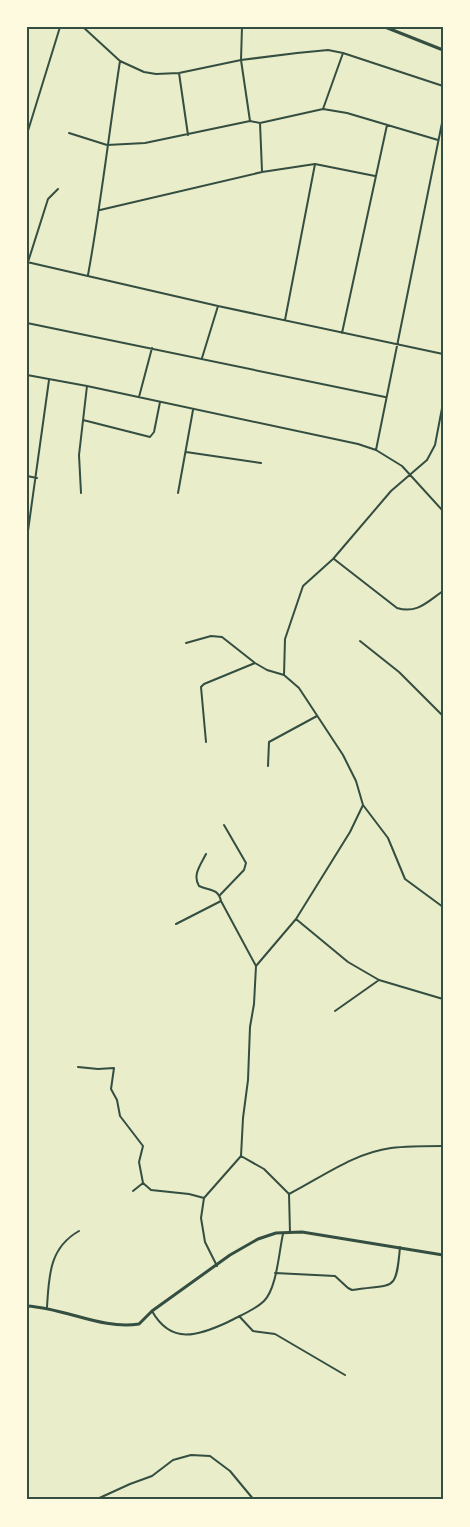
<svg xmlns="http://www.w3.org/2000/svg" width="470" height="1527" viewBox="0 0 470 1527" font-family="Roboto,sans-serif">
<rect width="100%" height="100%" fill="#e9edc9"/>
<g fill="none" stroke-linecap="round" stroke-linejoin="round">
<path stroke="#344e41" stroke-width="2" d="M83,27L120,61L144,72L156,74L179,73L241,60L297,53L328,50L343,53L443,86
M242,27L241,60L250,121
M179,73L188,135
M323,109L343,53
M260,123L262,171
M69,133L107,145L145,143L250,121L260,123L323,109L347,113L438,140
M27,134L60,27
M100,210L262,172L315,164L375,176
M27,262L218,306L443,354
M28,262L48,199L58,189
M88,275C101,204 109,132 120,61
M285,320L315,164
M27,323L385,397
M342,333L387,125
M202,358L218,306
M27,375L87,386L358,444L376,450L402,466L443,511
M139,397L152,348
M83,420L150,437L154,432L160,402
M376,450L443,118
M186,452L261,463
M27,476L37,478
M81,493L79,455L87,386
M178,493L193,410
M27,538L49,380
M334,559L397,608C417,614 427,602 443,591
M360,641L399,672L443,716
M186,643L211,636L222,637L255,663L267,670L284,675L299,688L343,755L356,781L363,805L388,838L405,879L443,907
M284,675L285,639L303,586L333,559L391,491L427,460L435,445L443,403
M206,742L201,687L204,684L255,663
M268,766L269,742L317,716
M206,854C201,864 192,875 199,886C210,891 218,888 221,901L256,966L254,1004L250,1027L248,1080L243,1118L241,1156L204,1198L201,1218L205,1242L217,1266
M220,895L244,870L246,863L224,825
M296,919L348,962L379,980L443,999
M176,924L221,901
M256,966L296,919L350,832L363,805
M335,1011L379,980
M78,1067L98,1069L114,1068L111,1089L117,1100L120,1116L143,1146L139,1162L143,1183L151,1190L189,1194L204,1198
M241,1156L264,1169L289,1194L290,1233
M133,1191L143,1183
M289,1194C322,1177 354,1153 391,1148C408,1146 426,1146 443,1146
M275,1273L335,1276L348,1288L352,1290C394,1283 396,1294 400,1247
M47,1307C49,1276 49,1248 79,1231
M152,1311C171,1345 198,1336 228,1322C239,1316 255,1310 264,1301C277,1288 279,1251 283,1234
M239,1316L253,1331L275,1334L345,1375
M95,1500L130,1484L152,1476L173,1460L191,1455L210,1456L230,1471L254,1500"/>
<path stroke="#344e41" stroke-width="3" d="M385,27L443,50
M27,1306C65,1308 102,1330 139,1324L152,1311L230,1255L258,1239L276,1233L302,1232L443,1255"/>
</g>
<rect width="470" height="1527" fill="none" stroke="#fefae0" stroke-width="57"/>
<rect x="28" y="28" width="414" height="1470" fill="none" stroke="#344e41" stroke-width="2"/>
</svg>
